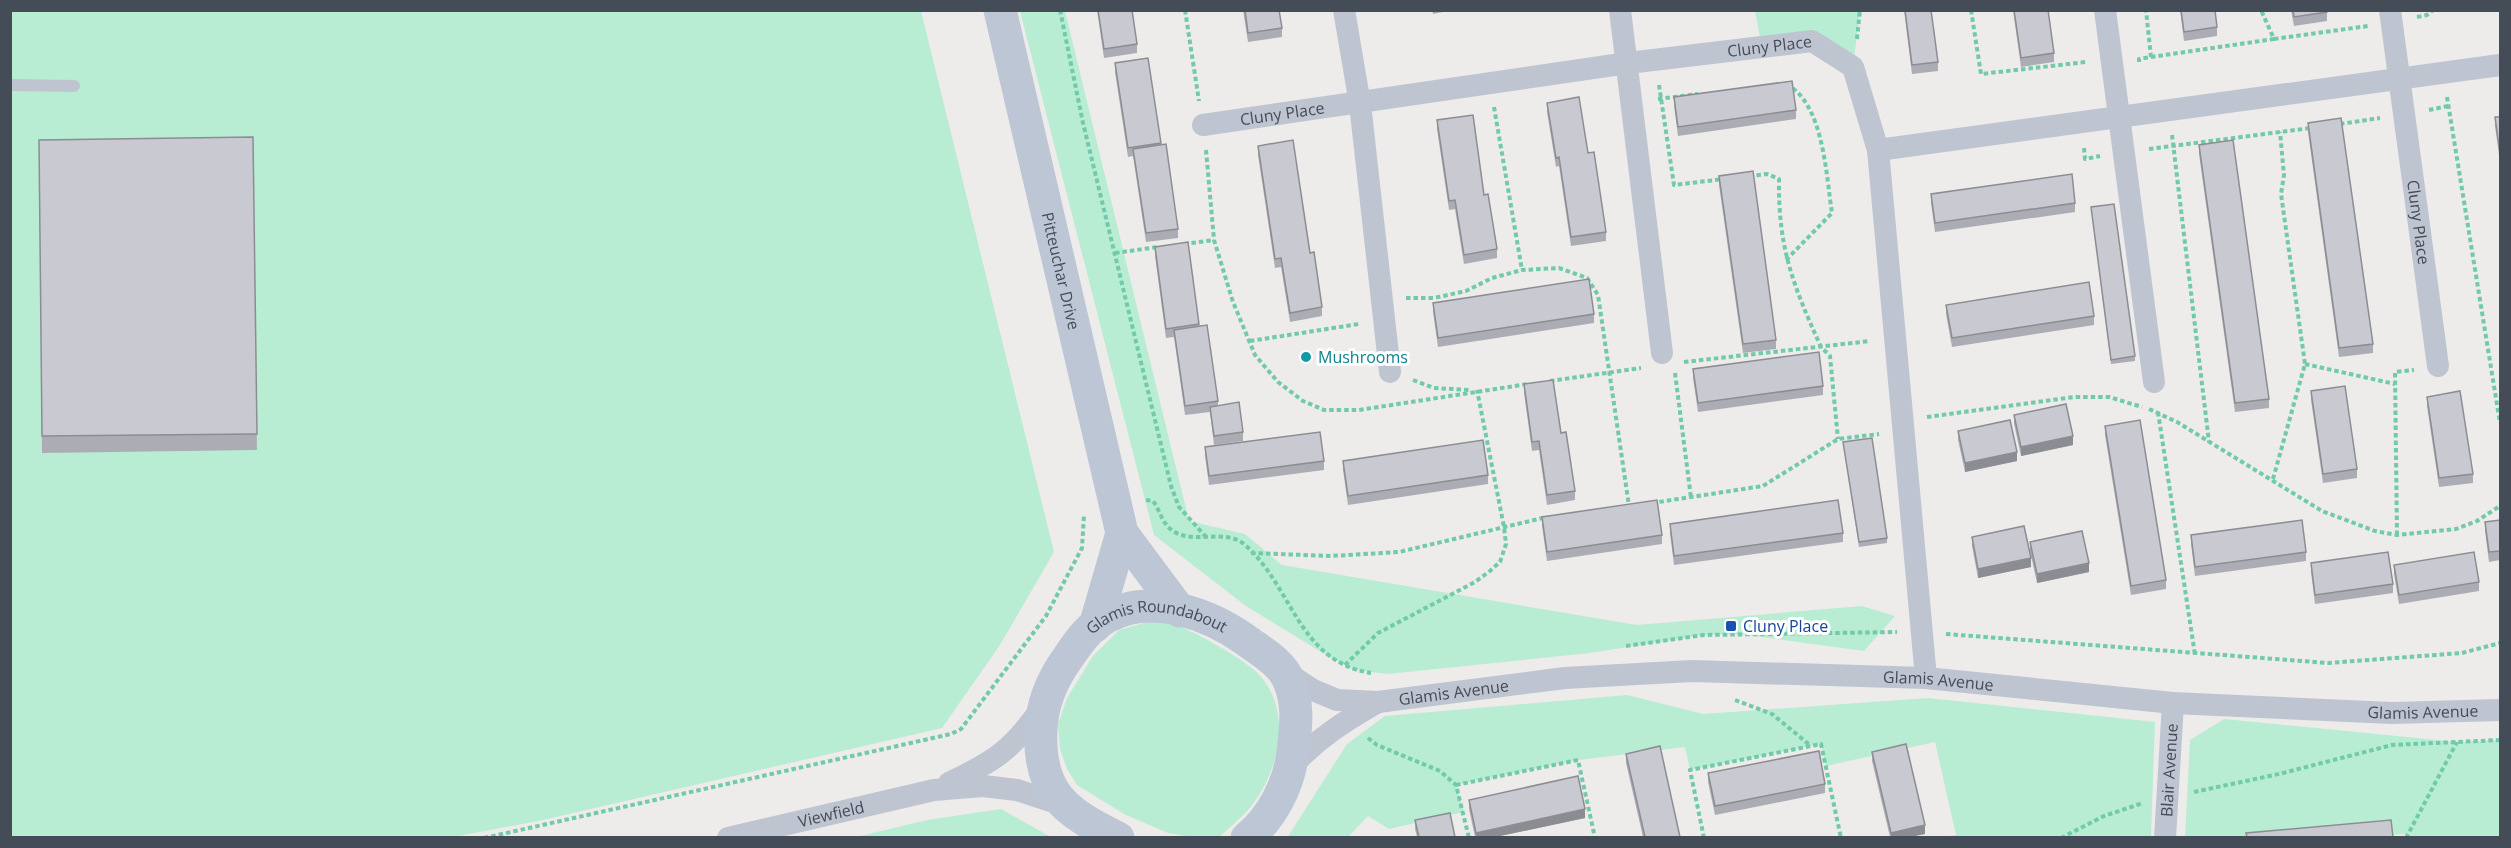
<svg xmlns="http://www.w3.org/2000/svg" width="2511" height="848" viewBox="0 0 2511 848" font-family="'Open Sans',sans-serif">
<rect width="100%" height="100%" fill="#eeebeb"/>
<path fill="#b8edd3" d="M10,11H921L1054,552L1000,645L942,728L543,820L448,838L11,837Z
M1020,11H1065L1189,521L1245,534L1282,565L1637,625L1862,606L1895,616L1864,651L1740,634L1704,635L1590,653L1388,674L1355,670L1331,658L1246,606L1154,535Z
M1755,11H1860L1853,67L1812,41L1762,48Z
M1155,620C1184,626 1197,634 1222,648C1236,657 1256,668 1265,682C1292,720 1277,775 1249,809C1240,819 1229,828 1219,837H1191L1168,833L1124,814L1077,785L1067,769L1060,749L1058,724L1067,698L1093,656L1119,630Z
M1627,695L1703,714L1928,698L2155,722L2151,837H1945L1956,835L1935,742L1826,766L1821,744L1690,770L1685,747L1578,760L1456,785L1464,812L1389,829L1368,816L1348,837L1287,838L1347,744L1385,716Z
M2224,719L2457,742L2500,740V837L2406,838L2405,834L2354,838H2185L2190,740Z
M1001,809L1051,837H856L927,820Z"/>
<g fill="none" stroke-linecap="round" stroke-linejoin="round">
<path stroke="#71caa9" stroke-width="4" stroke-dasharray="4.5 3" stroke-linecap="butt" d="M1060,10L1083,123L1171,486L1179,507L1206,537
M1185,10L1199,101
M1971,10L1981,74L2086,62
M2417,17L2427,15L2433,10
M1857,39L1860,10
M2274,39L2368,26
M2151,57L2274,39L2261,10
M2139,62V59L2151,57L2146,10
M1659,85L1674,185L1724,179
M2447,97L2500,423
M1658,99L1698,94
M1494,107L1522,270
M2429,110L2448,106
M2340,124L2380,118
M2172,135L2209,442
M2084,148L2085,159L2100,156
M2149,149L2311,128
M1206,150L1214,240L1233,302L1255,355L1278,382L1303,401L1324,410H1359L1528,384
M1749,176L1767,174L1779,179C1778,248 1793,285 1821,347L1830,356L1838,439
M1184,244L1214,240
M1115,253L1158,247
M1786,260L1832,213C1826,175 1824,106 1788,85
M1406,298H1434L1466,291L1492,278L1522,270L1559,268L1587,278L1598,295L1629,506
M1250,341L1359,324
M1684,362L1870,341
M2305,364L2395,384
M1675,373L1691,498
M1413,380L1434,388L1470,390
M1550,381L1641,368
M2149,409L2177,422L2322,511L2375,531L2397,535L2456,529L2477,521L2500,506
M2158,412L2195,655
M1927,417L2074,397H2109L2142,407
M2273,479L2305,364L2281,194L2284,175L2280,132
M1146,500L1153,501C1160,510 1162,524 1173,531C1194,545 1224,528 1244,544C1293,586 1297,661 1371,673
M1652,503L1763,486L1838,439L1879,434
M2397,535L2395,372L2414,370
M1251,553L1331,556L1399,552L1547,517
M1946,634L2328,663L2462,653L2500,643
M1626,646L1704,635L1897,632
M1345,665L1378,633L1475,582L1490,571L1500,562L1506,544L1504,527L1477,390
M1735,700L1772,714L1811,746
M1368,738L1377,745L1440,771L1456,785L1469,838
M1456,785L1578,760L1595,838
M2194,792L2279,774L2392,745L2500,740
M484,838L951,734L961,729L1046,616L1082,548L1084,515
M1704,838L1690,770L1821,744L1841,838
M2061,838L2104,816L2143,803
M2406,838L2457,742"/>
<path stroke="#bec5d1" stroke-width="12" d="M10,85L74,86"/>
<g stroke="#bec5d1" stroke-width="22">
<path d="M1344,10L1360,104L1390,372"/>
<path d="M1620,10L1662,353"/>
<path d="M2105,10L2154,382"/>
<path id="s1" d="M2390,10L2438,366"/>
<path id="s2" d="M1203,125L1628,63L1812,41L1853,67L1878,150L1926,678"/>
<path d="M1878,150L2500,65"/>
<path id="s3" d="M1284,671L1313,690L1337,700L1378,702L1565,678L1692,671L1926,678L2173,703L2392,713L2500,710"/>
<path d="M1292,766C1318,738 1345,721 1378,702"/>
<path d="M949,783C995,761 1013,749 1042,707"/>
<path id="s4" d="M728,838L934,790L983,786L1017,790L1066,806"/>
<path id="s5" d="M2165,838L2173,703"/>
</g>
<g stroke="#bdc6d5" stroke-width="33">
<path id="s6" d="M1000,10L1122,533L1095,626"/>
<path d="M1122,533L1180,611"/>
<path id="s7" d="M1118,838C1065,812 1038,793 1041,730C1042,705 1052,680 1067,659C1078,643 1089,626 1107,617C1151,592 1210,614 1247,641C1262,652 1282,663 1289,681C1299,705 1296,726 1293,752C1289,784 1273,817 1247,838"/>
</g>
</g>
<path fill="#acadb4" d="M1097,10H1132L1137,44V53L1104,58Z
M1243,10H1279L1282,28V37L1248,42Z
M1432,10H1453L1433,14Z
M1904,10H1931L1938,62V71L1912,74Z
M2013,10H2048L2054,53V62L2021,67Z
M2180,10H2215L2217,27V36L2184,41Z
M2291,10H2327V21L2294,26Z
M1148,58L1161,145L1178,229V238L1146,242L1133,156L1128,157L1115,72V63Z
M1674,97L1796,110V119L1678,136L1674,106Z
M1547,103L1588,153L1606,232V241L1571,246L1559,166L1556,167L1547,112Z
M2495,117H2500V162L2495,126Z
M1437,120L1484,195L1497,249V258L1464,264L1455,209L1449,210L1437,129Z
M2308,123L2373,344V353L2339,357L2308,132Z
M253,137L257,450L42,453L39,140Z
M2199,145L2269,399V408L2235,412L2199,154Z
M1258,146L1310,253L1322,307V316L1290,322L1281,267L1275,268L1258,155Z
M1719,176L1776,340V349L1743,353L1719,185Z
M1931,194L2075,203V212L1935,232L1931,203Z
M2091,207L2135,356V361L2111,364Z
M1155,247L1199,324L1218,401V406L1243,432V441L1214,445L1210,412L1185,415L1174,337L1166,338L1155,256Z
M1433,303L1594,314V323L1438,347L1433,312Z
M1946,305L2094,316V325L1952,347L1946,314Z
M1693,369L1823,386V395L1698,412L1693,378Z
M1524,384L1561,433L1575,491V500L1547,505L1539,450L1532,451L1524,393Z
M2311,391L2357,469V478L2323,483L2311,400Z
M2427,397L2473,474V483L2439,487L2427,406Z
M2014,415L2073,445L2021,456L2014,424Z
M2105,426L2166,580V589L2131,595L2105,435Z
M1958,431L2017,461L1965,472L1958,440Z
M1843,442L1887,538V543L1859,547Z
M1205,447L1324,461V470L1209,485L1205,456Z
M1343,461L1488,475V484L1348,505L1343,470Z
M1542,517L1662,535V544L1547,561L1542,526Z
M2500,520V560L2489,562L2485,531V522Z
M1670,524L1843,533V542L1674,565L1670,533Z
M2191,535L2306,552V561L2195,576L2191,544Z
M1972,537L2031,567L1978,578L1972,546Z
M2030,542L2089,572L2037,583L2030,551Z
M2311,563L2393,584V593L2315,604L2311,572Z
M2394,565L2479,582V591L2399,604L2394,574Z
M1872,752L1925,834L1909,837H1890L1872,761Z
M1626,754L1680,837H1643L1626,763Z
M1708,773L1825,784V793L1715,815L1708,782Z
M1469,800L1585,818L1495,837H1475L1469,809Z
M1415,820L1455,837H1417L1415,829Z"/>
<path fill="#8c8d92" d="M2073,436V445L2021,456V447Z
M2017,452V461L1965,472V463Z
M2031,558V567L1978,578V569Z
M2089,563V572L2037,583V574Z
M1585,809V818L1495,837H1476V833Z
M1925,825V834L1909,837H1891V833Z"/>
<path fill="#c8c9d1" stroke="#8c8d92" stroke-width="1.5" d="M1098,10H1132L1137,44L1104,49Z
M1245,10H1279L1282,28L1248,33Z
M1905,10H1931L1938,62L1912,65Z
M2014,10H2048L2054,53L2021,58Z
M2181,10H2215L2217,27L2184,32Z
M2293,10H2327V12L2294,17Z
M1148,58L1161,143L1128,148L1115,63Z
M1792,81L1796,110L1678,127L1674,97Z
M1579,97L1588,153L1594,152L1606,232L1571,237L1559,157L1556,158L1547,103Z
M1473,115L1484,195L1488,194L1497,249L1464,255L1455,200L1449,201L1437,120Z
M2495,117H2500V153Z
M2341,118L2373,344L2339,348L2308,123Z
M253,137L257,434L42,436L39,140Z
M1293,140L1310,253L1314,252L1322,307L1290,313L1281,258L1275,259L1258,146Z
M2233,140L2269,399L2235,403L2199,145Z
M1166,144L1178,229L1146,233L1133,149Z
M1753,171L1776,340L1743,344L1719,176Z
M2072,174L2075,203L1935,223L1931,194Z
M2114,204L2135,356L2111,360L2091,207Z
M1188,242L1199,324L1166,329L1155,247Z
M1589,279L1594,314L1438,338L1433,303Z
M2089,282L2094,316L1952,338L1946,305Z
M1207,325L1218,401L1185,406L1174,330Z
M1819,352L1823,386L1698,403L1693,369Z
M1553,380L1561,433L1566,432L1575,491L1547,495L1539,441L1532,442L1524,384Z
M2345,386L2357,469L2323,474L2311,391Z
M2460,391L2473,474L2439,478L2427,397Z
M1239,402L1243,432L1214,436L1210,407Z
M2066,404L2073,436L2021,447L2014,415Z
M2010,420L2017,452L1965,463L1958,431Z
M2140,420L2166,580L2131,586L2105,426Z
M1320,432L1324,461L1209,476L1205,447Z
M1872,438L1887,538L1859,542L1843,442Z
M1483,440L1488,475L1348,496L1343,461Z
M1657,500L1662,535L1547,552L1542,517Z
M1838,500L1843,533L1674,556L1670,524Z
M2302,520L2306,552L2195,567L2191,535Z
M2500,520V551L2489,552L2485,522Z
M2024,526L2031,558L1978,569L1972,537Z
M2082,531L2089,563L2037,574L2030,542Z
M2388,552L2393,584L2315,595L2311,563Z
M2474,552L2479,582L2399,595L2394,565Z
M1906,744L1925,825L1891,833L1872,752Z
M1660,746L1680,837H1645L1626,754Z
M1819,751L1825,784L1715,806L1708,773Z
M1578,776L1585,809L1476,833L1469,800Z
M1450,813L1455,837H1419L1415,820Z
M2391,820L2393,837H2247L2246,833Z"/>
<circle fill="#0f9aa8" stroke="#fff" stroke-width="2" cx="1306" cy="357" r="6"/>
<rect fill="#1a4fb4" stroke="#fff" stroke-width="2" x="1725" y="620" width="12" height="12" rx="3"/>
<g text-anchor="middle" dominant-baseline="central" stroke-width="6" stroke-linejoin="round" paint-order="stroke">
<g font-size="16" fill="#444c58" stroke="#fff">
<text stroke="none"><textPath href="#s2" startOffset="572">Cluny Place</textPath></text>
<text stroke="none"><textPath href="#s2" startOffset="80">Cluny Place</textPath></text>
<text stroke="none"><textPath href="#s1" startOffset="214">Cluny Place</textPath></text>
<text stroke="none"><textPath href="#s6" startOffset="268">Pitteuchar Drive</textPath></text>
<text stroke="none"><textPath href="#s7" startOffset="330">Glamis Roundabout</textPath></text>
<text stroke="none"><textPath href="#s3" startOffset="664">Glamis Avenue</textPath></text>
<text stroke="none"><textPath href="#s3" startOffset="178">Glamis Avenue</textPath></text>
<text stroke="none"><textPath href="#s3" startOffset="1150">Glamis Avenue</textPath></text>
<text stroke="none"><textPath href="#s5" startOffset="68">Blair Avenue</textPath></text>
<text stroke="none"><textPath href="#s4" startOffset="106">Viewfield</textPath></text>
</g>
<g font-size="16" fill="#0d838f" stroke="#fff" text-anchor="start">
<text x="1318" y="357">Mushrooms</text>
</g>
<g font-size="16" fill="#164399" stroke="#fff" text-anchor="start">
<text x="1743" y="626">Cluny Place</text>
</g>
</g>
<rect width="2511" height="848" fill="none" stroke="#444c58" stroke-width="24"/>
</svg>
